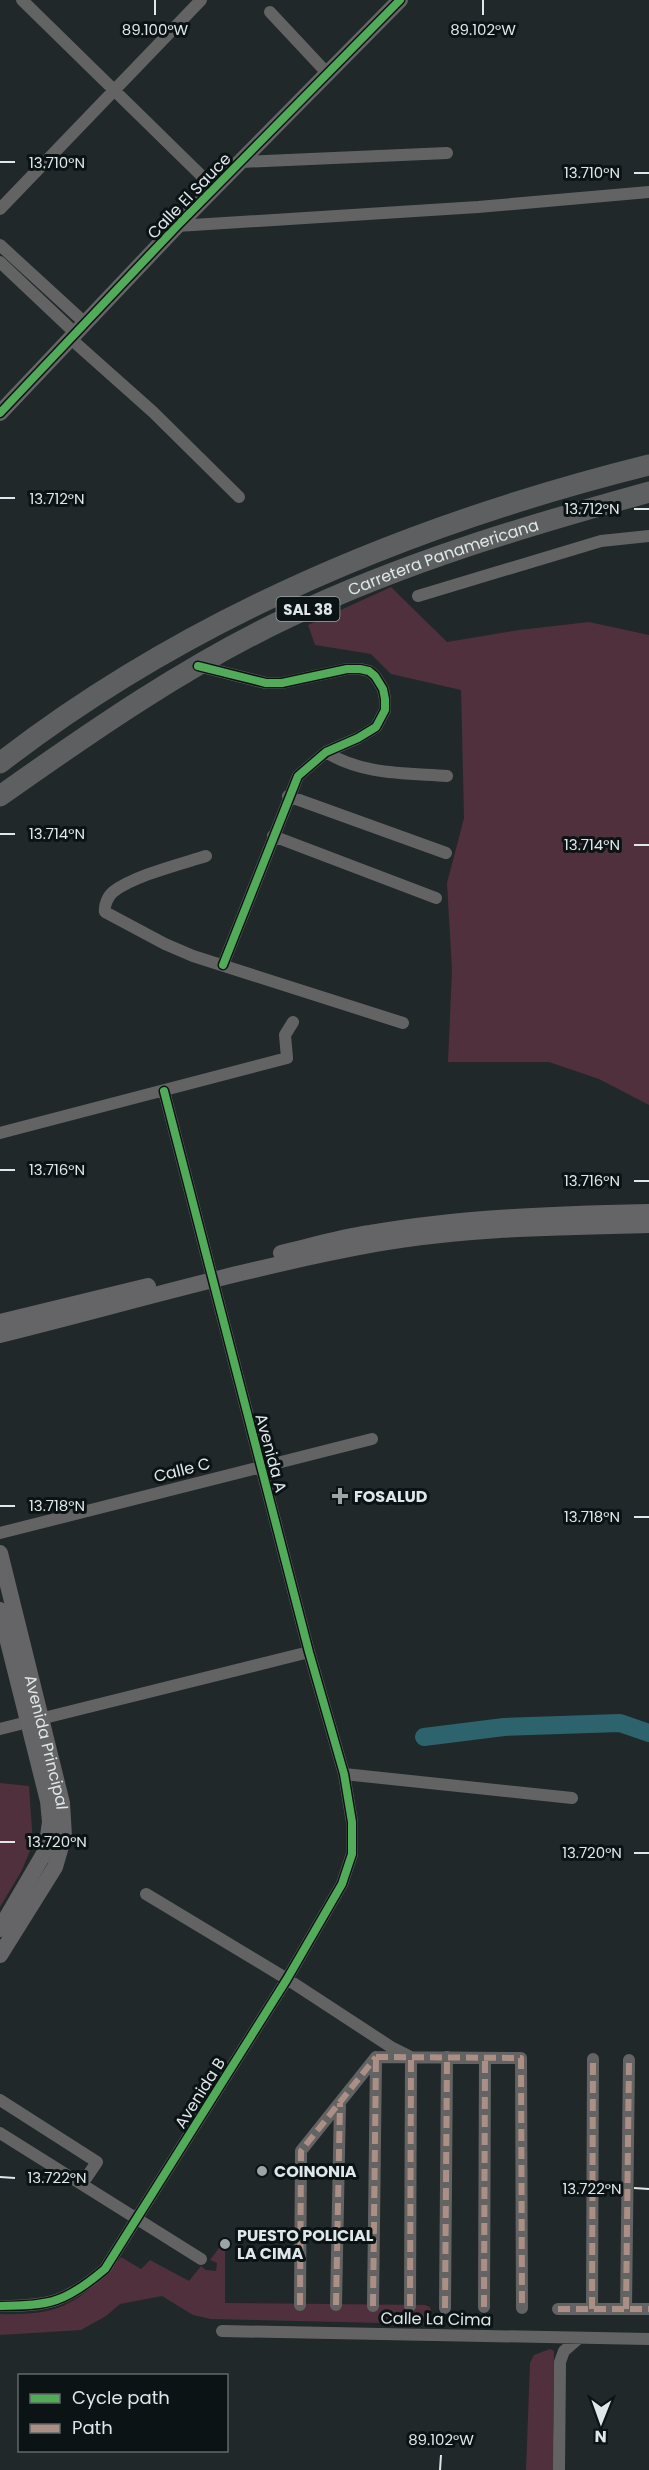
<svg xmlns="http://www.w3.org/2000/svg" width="649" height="2470" viewBox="0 0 649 2470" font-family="Poppins,sans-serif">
<rect width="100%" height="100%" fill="#21282a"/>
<path fill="#4f303c" d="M391,587L447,642L519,630L589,622L649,635V1105L599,1079L549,1062H448L452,970L447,883L464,818L461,690L391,674L371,654L315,645L308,625Z
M0,1783L29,1786L33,1844L21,1872L0,1907Z
M225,2240V2303L425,2305L430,2307L432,2316L427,2324L211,2319L193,2315L162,2296L120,2304L106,2316L81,2330L0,2335V2314C63,2316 80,2302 121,2257L141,2269L150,2260L189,2281L201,2266L206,2270L216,2271L217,2263L210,2260Z
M550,2349L554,2351L553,2424L556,2470H526L530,2363L534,2355Z"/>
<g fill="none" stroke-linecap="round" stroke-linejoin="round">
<path stroke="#2d636c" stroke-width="18" d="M424,1737L504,1727L620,1723L649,1733"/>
<path stroke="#636364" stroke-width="12" d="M22,0L215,189
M270,12L327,73
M241,162L447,153
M0,209L201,0
M177,226L478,207L649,192
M0,245L85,323
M0,262L75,333
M71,339L153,412L239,497
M418,596L601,541L649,536
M198,666L266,683H282L347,669H360L369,671L375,676L383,689L385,699V710L376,727L358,738L326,752L298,776L223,965
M326,752C362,775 406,773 447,776
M288,796L446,853
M273,836L436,898
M206,856C181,864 133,876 113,892C108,896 104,905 105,912L165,944L193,956L403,1023
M0,1133L287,1058L285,1035L293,1022
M0,1533L372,1439
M0,1729L309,1652
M344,1774L572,1798
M146,1894L287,1979L391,2047L411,2057L410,2306
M376,2057L521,2058L522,2308
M0,2100L97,2162L82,2184
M0,2133L201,2259
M300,2305L301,2151L376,2057
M336,2305L340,2103
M0,2306C50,2306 66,2302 105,2269L287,1979L342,1884L352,1854V1822L344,1774L309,1652L164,1091
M373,2306L376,2057
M484,2307L485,2058
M445,2308L447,2057
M558,2309H649
M592,2309L593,2059
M626,2309L629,2060
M222,2331L649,2339
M559,2470L560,2362L564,2351L579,2338"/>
<g stroke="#656466" stroke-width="16">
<path d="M0,413L177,226L400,0"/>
<path d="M281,1253C311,1246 341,1237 370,1233C462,1217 556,1214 649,1212"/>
<path d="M0,1322L148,1286"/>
<path d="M0,1335C125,1304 249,1267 376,1244C466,1228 559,1227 649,1225"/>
<path id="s1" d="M0,1553L62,1803L64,1836L55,1867L0,1955"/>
<path d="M0,1610L48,1801L50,1822L46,1850L0,1929"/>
</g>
<g stroke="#5e5f61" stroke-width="21">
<path d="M0,763C191,615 416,523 649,465"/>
<path id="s2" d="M0,796C92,731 187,665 289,617C405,562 526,526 649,492"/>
</g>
<path stroke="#ac8f84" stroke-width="6" stroke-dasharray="12 6" stroke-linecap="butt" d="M376,2057L521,2058L522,2308
M300,2305L301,2151L376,2057
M336,2305L340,2103
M373,2306L376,2057
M410,2306L411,2057
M484,2307L485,2058
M445,2308L447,2057
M558,2309H649
M592,2309L593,2059
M626,2309L629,2060"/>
<defs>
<path id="cycleway" d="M0,413L177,226L400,0
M198,666L266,683H282L347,669H360L369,671L375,676L383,689L385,699V710L376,727L358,738L326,752L298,776L223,965
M0,2306C50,2306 66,2302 105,2269L287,1979L342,1884L352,1854V1822L344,1774L309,1652L164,1091"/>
</defs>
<use href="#cycleway" stroke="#0c1314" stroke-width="11"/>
<use href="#cycleway" stroke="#51ab58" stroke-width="8"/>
</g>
<path fill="none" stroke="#dee7e9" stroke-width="2" d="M155,15V0M483,15V0M0,162H15M634,173H649M0,498H15M634,509H649M0,834H15M634,845H649M0,1170H15M634,1181H649M0,1506H15M634,1517H649M0,1842H15M634,1853H649M0,2177L15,2178M634,2188L649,2189M440,2470L441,2455"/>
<g fill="#9ca4a6" stroke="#0c1314" stroke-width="2">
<path d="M337 1487h6v6h6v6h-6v6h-6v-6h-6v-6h6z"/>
<circle cx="262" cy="2171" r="6"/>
<circle cx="225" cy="2244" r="6"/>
</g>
<g text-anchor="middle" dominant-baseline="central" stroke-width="6" stroke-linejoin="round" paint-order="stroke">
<rect fill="#0c1314" stroke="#9fa7a9" stroke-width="1.5" x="276.5" y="597" width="63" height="24" rx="4.5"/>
<g font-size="15" font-weight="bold" fill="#dee7e9">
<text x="308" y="609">SAL 38</text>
</g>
<g font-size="16" fill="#dee7e9" stroke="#0c1314">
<text transform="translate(189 196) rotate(-46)">Calle El Sauce</text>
<text stroke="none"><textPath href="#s2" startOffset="506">Carretera Panamericana</textPath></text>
<text transform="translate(271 1453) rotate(75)">Avenida A</text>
<text transform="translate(182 1470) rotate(-14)">Calle C</text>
<text stroke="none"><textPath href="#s1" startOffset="195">Avenida Principal</textPath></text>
<text transform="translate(200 2093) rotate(-58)">Avenida B</text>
<text transform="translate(436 2319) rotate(1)">Calle La Cima</text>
</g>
<g font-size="16" font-weight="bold" fill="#dee7e9" stroke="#0c1314" text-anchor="start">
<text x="354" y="1496">FOSALUD</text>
<text x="274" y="2171">COINONIA</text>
<text x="237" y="2235">PUESTO POLICIAL<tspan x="237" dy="18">LA CIMA</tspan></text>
</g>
</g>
<g font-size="15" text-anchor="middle" fill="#dee7e9" stroke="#0c1314" stroke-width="6" stroke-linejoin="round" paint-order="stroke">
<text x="155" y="35">89.100°W</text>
<text x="483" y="35">89.102°W</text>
<text x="57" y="168">13.710°N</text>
<text x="592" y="178">13.710°N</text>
<text x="57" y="504">13.712°N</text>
<text x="592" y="514">13.712°N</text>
<text x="57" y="839">13.714°N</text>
<text x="592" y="850">13.714°N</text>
<text x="57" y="1175">13.716°N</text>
<text x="592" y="1186">13.716°N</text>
<text x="57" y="1511">13.718°N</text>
<text x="592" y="1522">13.718°N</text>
<text x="57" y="1847">13.720°N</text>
<text x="592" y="1858">13.720°N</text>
<text x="57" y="2183">13.722°N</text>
<text x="592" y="2194">13.722°N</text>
<text x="441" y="2445">89.102°W</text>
</g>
<rect x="18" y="2374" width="210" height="78" fill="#0c1314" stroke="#606869" stroke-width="1.5"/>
<rect x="30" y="2394" width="30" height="9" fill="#51ab58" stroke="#606869" stroke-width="1.5"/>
<text x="72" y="2404" font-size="18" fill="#dee7e9">Cycle path</text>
<rect x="30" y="2424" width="30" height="9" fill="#ac8f84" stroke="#606869" stroke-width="1.5"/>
<text x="72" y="2434" font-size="18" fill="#dee7e9">Path</text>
<g transform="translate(601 2422) rotate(181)" stroke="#0c1314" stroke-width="4.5" paint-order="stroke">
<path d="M0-4.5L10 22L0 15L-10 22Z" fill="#dee7e9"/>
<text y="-9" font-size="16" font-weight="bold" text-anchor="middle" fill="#dee7e9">N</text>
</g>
</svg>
